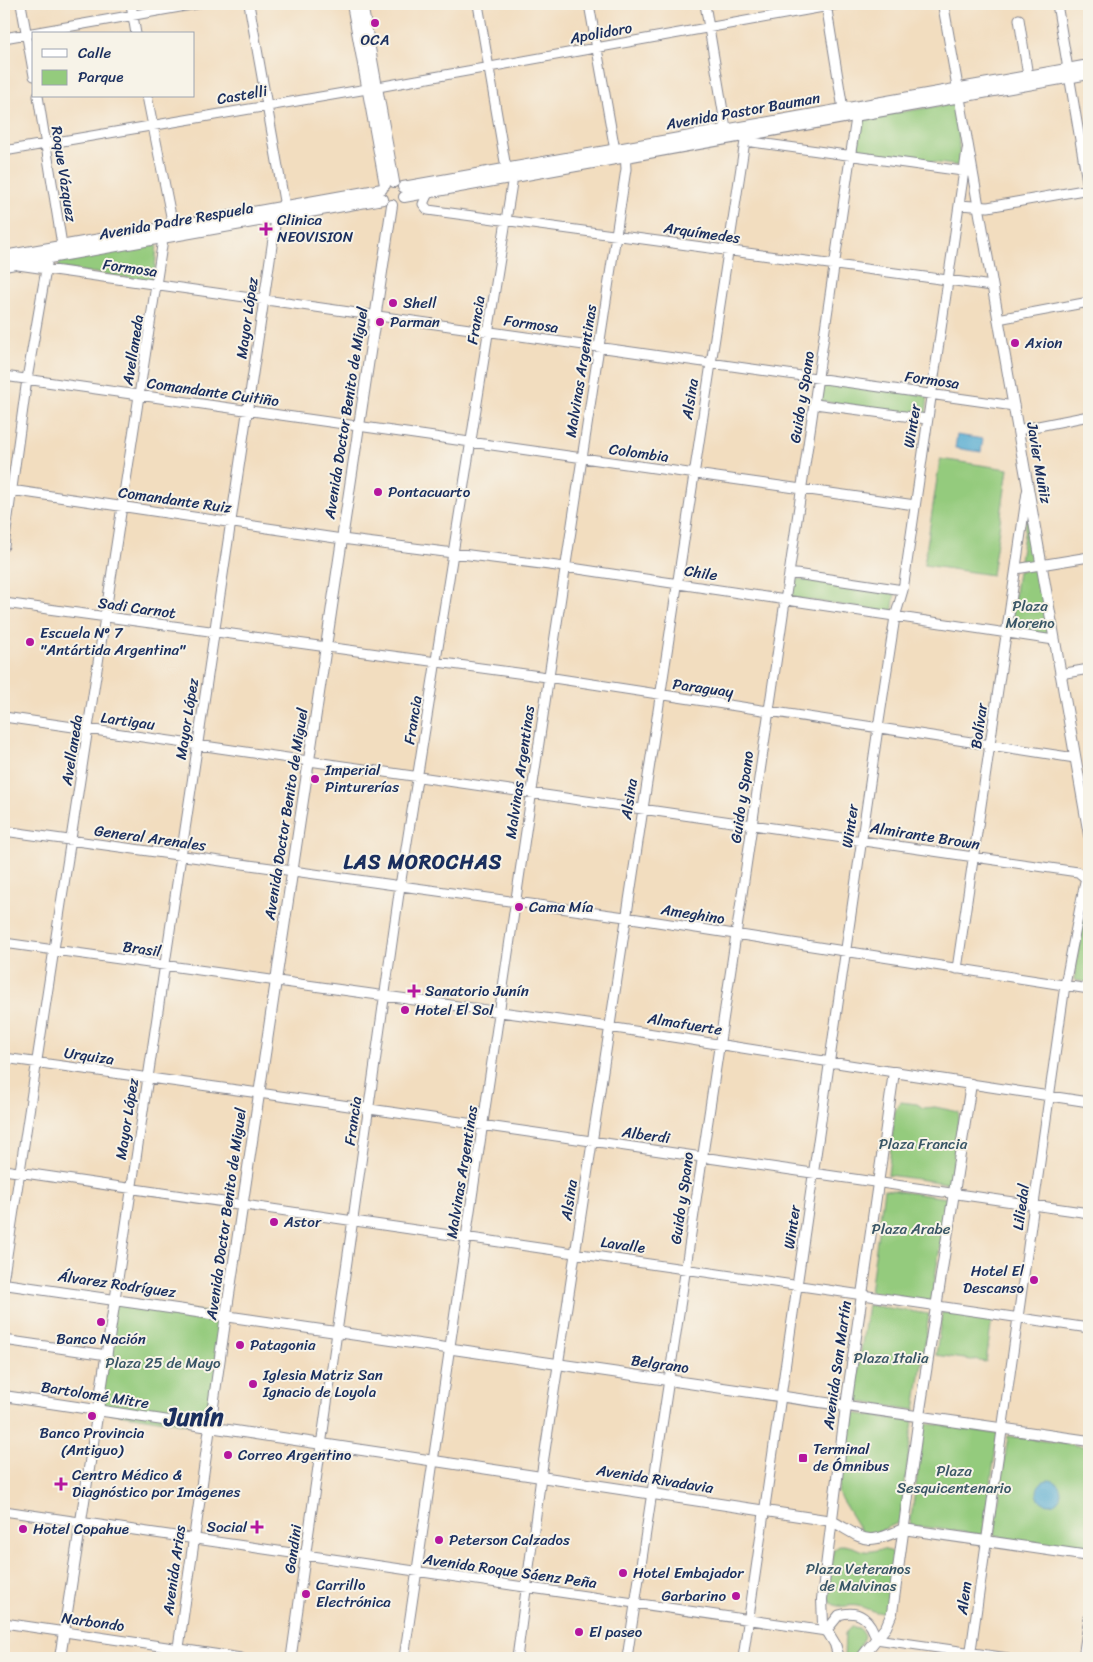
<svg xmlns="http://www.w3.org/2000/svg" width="1093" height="1662" viewBox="0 0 1093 1662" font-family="Sriracha,sans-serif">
<rect width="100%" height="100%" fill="#f7f3e8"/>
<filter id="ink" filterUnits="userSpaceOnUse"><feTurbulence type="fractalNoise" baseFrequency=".02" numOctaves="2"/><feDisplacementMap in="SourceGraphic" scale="10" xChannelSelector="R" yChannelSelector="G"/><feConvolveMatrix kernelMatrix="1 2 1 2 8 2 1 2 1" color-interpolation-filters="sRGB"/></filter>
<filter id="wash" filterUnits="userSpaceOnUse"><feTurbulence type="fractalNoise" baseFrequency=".0096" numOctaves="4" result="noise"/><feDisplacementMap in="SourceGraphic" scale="20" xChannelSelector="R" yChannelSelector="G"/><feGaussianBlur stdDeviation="1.12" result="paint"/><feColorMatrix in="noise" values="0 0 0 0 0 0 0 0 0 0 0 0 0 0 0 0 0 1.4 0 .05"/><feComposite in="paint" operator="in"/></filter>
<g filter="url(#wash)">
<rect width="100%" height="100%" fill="#f2ddbf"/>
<path fill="#94cb7d" stroke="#587d6e" d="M957,103L960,166L857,152L863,118Z
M157,244L154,281L58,268L60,261Z
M821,381L928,396L926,415L818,401Z
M940,459L1008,469L992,575L924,565Z
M1029,501L1039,563L1019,567Z
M1040,567L1052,637L1010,631L1018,571Z
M792,578L895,593L892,613L789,597Z
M1089,888V983L1074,980L1086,892Z
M901,1102L917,1104L923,1108L935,1107L959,1112L951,1181L946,1183L888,1175L895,1110Z
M884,1189L948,1198L931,1302L870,1292Z
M115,1299L226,1315L211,1428L99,1411Z
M868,1305L929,1314L915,1410L853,1401Z
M942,1312L992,1319L986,1362L936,1355Z
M852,1413L913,1421L900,1522L873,1534L862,1533L840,1497L838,1493Z
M925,1423L998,1434L983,1535L910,1525Z
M1008,1436L1089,1447V1550L994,1536Z
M841,1545C850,1545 856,1549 865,1551C876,1553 878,1545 893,1553L894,1557L888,1606L885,1612C874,1614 868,1608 858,1606C847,1604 839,1610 830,1602L828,1596L833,1550Z
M851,1627L859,1628L864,1636L855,1658H844L845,1633Z"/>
<path fill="#55abd1" stroke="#386d98" d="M957,435L983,439L981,452L955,448Z
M1037 1492a12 12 0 1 1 24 0a12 12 0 1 1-24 0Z"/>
</g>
<g filter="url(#ink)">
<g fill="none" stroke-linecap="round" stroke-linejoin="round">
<defs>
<path id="minor" d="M21,4L34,76
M131,4L136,34
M589,4L616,156
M705,4L727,135
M826,4L844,115
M1057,4L1089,193
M1019,19L1028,76
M4,38L197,4
M38,96L63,251
M147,96L174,231
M745,141L970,172
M4,151L367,89L840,4
M428,193L423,204L428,210L992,286
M959,205L988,207L1089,189
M18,265L1014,406
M998,319L1089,302
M4,376L915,505
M815,404L927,419
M1018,430L1089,416
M4,489L342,539L565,567L1054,640
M4,546L27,379L47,264
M1016,569L1089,557
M789,573L903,590
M4,603L547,677L1075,758
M1060,674L1089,669
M4,717L1078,872L1089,881
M4,831L625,917L1089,989
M4,943L609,1027L894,1072
M957,969L1027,492
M4,1058L259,1093L1089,1213
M971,1084L1089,1102
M4,1170L1089,1328
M4,1275L156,285L163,239L161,232
M115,1299L276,219L284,201L249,4
M4,1340L107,1355
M4,1511L826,1631L839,1615C860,1609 871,1620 876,1639L1008,1658
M4,1623L241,1658
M970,1657L1065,985L1086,876
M291,1658L400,886L512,183L505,162L478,4
M404,1658C473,1184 543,709 616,235L626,169L625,152
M517,1658L541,1477L745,141L744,129
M627,1658L736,935L857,111
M743,1658L878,728L895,617L903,590L967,150
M1083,1658L1089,1617"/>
<path id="major" d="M352,4L385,185
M362,4L394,182
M943,4L1089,835
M403,187L1089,65
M404,197L1089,74
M4,256L382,189
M4,266L383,199
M4,1284L1089,1441
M4,1396L832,1521C866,1540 865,1546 903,1529L1089,1556
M60,1658L115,1299
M177,1658L226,1315L392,205
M839,1658L835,1644L823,1624L822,1599L846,1406L894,1072L971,1084L919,1416L892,1613L886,1627L861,1658"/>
</defs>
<use href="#minor" stroke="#86868e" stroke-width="11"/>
<use href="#major" stroke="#86868e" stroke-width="12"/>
<use href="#minor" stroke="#fff" stroke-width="9"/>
<use href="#major" stroke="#fff" stroke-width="10"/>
</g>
</g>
<g fill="#b5179e" stroke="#f7f3e8" stroke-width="2">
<circle cx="375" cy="23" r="5"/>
<path d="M263.5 221.5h5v5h5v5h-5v5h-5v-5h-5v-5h5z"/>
<circle cx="393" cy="303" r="5"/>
<circle cx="380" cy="322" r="5"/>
<circle cx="1015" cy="343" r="5"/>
<circle cx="378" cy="492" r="5"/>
<circle cx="30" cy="642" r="5"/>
<circle cx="315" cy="779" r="5"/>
<circle cx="519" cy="907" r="5"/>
<path d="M411.5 983.5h5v5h5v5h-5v5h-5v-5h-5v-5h5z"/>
<circle cx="405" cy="1010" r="5"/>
<circle cx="274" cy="1222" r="5"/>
<circle cx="1034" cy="1280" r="5"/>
<circle cx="101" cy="1322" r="5"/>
<circle cx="240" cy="1345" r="5"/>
<circle cx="253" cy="1384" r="5"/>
<circle cx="92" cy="1416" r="5"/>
<circle cx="228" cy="1455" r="5"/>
<rect x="798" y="1453" width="10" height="10" rx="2.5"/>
<path d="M58.5 1476.5h5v5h5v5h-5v5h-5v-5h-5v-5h5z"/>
<path d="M254.5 1519.5h5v5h5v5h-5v5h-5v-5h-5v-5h5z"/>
<circle cx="23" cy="1529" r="5"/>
<circle cx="439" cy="1540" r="5"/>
<circle cx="623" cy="1573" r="5"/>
<circle cx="306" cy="1594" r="5"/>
<circle cx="736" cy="1596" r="5"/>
<circle cx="579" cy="1632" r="5"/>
</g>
<g text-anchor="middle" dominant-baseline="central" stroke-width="4" stroke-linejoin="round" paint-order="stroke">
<g font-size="15" fill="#1b2f5e" stroke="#f7f3e8">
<text transform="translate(601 33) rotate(-10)">Apolidoro</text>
<text transform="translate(242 95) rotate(-10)">Castelli</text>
<text transform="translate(743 111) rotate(-10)">Avenida Pastor Bauman</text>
<text transform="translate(64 174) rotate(81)">Roque Vázquez</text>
<text transform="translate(176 221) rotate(-10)">Avenida Padre Respuela</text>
<text transform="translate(702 233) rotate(8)">Arquímedes</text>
<text transform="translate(130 268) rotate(8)">Formosa</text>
<text transform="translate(247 318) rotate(-82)">Mayor López</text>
<text transform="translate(476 320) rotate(-81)">Francia</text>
<text transform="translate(531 324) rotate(8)">Formosa</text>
<text transform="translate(133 350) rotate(-81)">Avellaneda</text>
<text transform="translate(581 371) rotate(-81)">Malvinas Argentinas</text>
<text transform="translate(932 380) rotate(8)">Formosa</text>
<text transform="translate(213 392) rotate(8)">Comandante Cuitiño</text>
<text transform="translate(802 397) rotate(-81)">Guido y Spano</text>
<text transform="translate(690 399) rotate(-81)">Alsina</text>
<text transform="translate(346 413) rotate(-81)">Avenida Doctor Benito de Miguel</text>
<text transform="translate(912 426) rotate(-81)">Winter</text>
<text transform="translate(639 453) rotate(8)">Colombia</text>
<text transform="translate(1039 463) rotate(80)">Javier Muñiz</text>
<text transform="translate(175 500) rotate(8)">Comandante Ruiz</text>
<text transform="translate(701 573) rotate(9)">Chile</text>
<text transform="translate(137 608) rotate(8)">Sadi Carnot</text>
<text transform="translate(703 688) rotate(8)">Paraguay</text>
<text transform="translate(187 719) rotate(-81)">Mayor López</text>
<text transform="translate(413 720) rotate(-81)">Francia</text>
<text transform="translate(128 721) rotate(8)">Lartigau</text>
<text transform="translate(979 726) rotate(-82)">Bolívar</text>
<text transform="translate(72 750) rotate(-81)">Avellaneda</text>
<text transform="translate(520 772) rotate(-82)">Malvinas Argentinas</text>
<text transform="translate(742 797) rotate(-82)">Guido y Spano</text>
<text transform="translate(629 799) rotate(-81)">Alsina</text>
<text transform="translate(286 814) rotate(-81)">Avenida Doctor Benito de Miguel</text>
<text transform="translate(850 826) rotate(-82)">Winter</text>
<text transform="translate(925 836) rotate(9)">Almirante Brown</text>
<text transform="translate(150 838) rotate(8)">General Arenales</text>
<text transform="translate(693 914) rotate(9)">Ameghino</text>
<text transform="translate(142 949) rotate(8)">Brasil</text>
<text transform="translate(685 1024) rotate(9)">Almafuerte</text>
<text transform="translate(89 1056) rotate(8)">Urquiza</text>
<text transform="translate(127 1119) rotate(-81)">Mayor López</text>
<text transform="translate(353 1121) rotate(-82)">Francia</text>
<text transform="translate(646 1135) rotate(8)">Alberdi</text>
<text transform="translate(462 1172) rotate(-81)">Malvinas Argentinas</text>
<text transform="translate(682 1198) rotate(-82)">Guido y Spano</text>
<text transform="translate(569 1200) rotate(-81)">Alsina</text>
<text transform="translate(1021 1207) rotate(-82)">Liliedal</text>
<text transform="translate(226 1214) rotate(-82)">Avenida Doctor Benito de Miguel</text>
<text transform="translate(792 1227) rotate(-82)">Winter</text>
<text transform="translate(623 1245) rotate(8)">Lavalle</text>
<text transform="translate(117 1284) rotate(8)">Álvarez Rodríguez</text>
<text transform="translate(660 1364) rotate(8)">Belgrano</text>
<text transform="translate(837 1365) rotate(-82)">Avenida San Martín</text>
<text transform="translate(95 1395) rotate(9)">Bartolomé Mitre</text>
<text transform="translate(655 1479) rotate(9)">Avenida Rivadavia</text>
<text transform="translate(293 1549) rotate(-82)">Gandini</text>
<text transform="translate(174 1570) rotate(-82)">Avenida Arias</text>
<text transform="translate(510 1571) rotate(8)">Avenida Roque Sáenz Peña</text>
<text transform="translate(964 1598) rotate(-82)">Alem</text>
<text transform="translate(93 1622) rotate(8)">Narbondo</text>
</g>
<g font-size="15" fill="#1b2f5e" stroke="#f7f3e8" text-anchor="start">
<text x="375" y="40" text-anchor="middle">OCA</text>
<text x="277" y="220">Clinica<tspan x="277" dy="17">NEOVISION</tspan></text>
<text x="403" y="303">Shell</text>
<text x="390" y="322">Parman</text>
<text x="1025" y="343">Axion</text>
<text x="388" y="492">Pontacuarto</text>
<text x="40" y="633">Escuela Nº 7<tspan x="40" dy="17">"Antártida Argentina"</tspan></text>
<text x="325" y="770">Imperial<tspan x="325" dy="17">Pinturerías</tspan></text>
<text x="529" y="907">Cama Mía</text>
<text x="425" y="991">Sanatorio Junín</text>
<text x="415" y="1010">Hotel El Sol</text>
<text x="284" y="1222">Astor</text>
<text x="1024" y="1271" text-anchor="end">Hotel El<tspan x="1024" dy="17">Descanso</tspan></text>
<text x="101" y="1339" text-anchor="middle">Banco Nación</text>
<text x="250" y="1345">Patagonia</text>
<text x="263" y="1375">Iglesia Matriz San<tspan x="263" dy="17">Ignacio de Loyola</tspan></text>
<text x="92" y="1433" text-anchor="middle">Banco Provincia<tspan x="92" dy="17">(Antiguo)</tspan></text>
<text x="813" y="1449">Terminal<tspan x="813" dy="17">de Ómnibus</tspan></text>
<text x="238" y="1455">Correo Argentino</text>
<text x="72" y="1475">Centro Médico &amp;<tspan x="72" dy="17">Diagnóstico por Imágenes</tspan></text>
<text x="247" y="1527" text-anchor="end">Social</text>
<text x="33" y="1529">Hotel Copahue</text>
<text x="449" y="1540">Peterson Calzados</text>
<text x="633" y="1573">Hotel Embajador</text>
<text x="316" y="1585">Carrillo<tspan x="316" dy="17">Electrónica</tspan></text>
<text x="726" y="1596" text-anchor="end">Garbarino</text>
<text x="589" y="1632">El paseo</text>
</g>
<g font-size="15" fill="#395666" stroke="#f7f3e8">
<text x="1030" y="606">Plaza<tspan x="1030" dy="17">Moreno</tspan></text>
<text x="923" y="1144">Plaza Francia</text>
<text x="911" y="1229">Plaza Arabe</text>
<text x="891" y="1358">Plaza Italia</text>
<text x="163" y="1363">Plaza 25 de Mayo</text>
<text x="954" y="1471">Plaza<tspan x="954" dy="17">Sesquicentenario</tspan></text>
<text x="858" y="1569">Plaza Veteranos<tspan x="858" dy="17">de Malvinas</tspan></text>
</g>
<g font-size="20" font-weight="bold" letter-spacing="1" fill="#1b2f5e" stroke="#f7f3e8">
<text x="423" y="862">LAS MOROCHAS</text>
</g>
<g font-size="25" font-weight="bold" fill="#1b2f5e" stroke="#f7f3e8">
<text x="194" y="1416">Junín</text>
</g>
</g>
<rect width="1093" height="1662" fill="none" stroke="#f7f3e8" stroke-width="20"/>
<rect x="32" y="32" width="162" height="65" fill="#f7f3e8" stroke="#9fa5b1"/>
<rect x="42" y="49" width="25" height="8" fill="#ffffff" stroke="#9fa5b1"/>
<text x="78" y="58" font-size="15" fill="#1b2f5e">Calle</text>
<rect x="42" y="70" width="25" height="15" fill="#94cb7d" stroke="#9fa5b1"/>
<text x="78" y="82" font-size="15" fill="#1b2f5e">Parque</text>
</svg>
